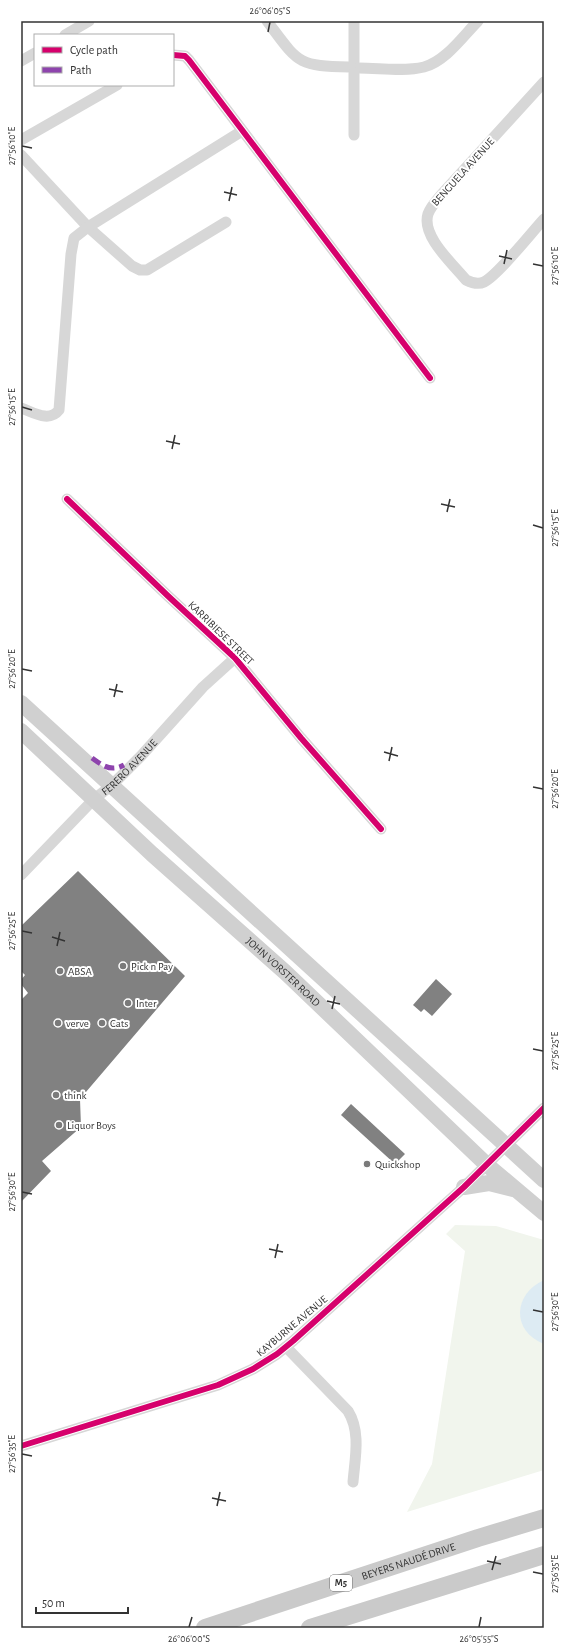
<svg xmlns="http://www.w3.org/2000/svg" width="565" height="1649" viewBox="0 0 565 1649" font-family="'Alegreya Sans',sans-serif">
<rect width="100%" height="100%" fill="#fff"/>
<path fill="#f1f5ed" d="M455,1225L496,1226L544,1240V1470L407,1512L432,1464L465,1251L446,1234Z"/>
<path fill="#ddebf3" d="M544,1280V1344C511,1331 513,1294 544,1280Z"/>
<path fill="#818181" d="M78,871L185,976L80,1099L81,1127L42,1161L51,1171L21,1202V1000L28,993L21,984V980L25,975L21,971V926Z
M436,979L452,994L432,1016L424,1009L421,1012L413,1005Z
M351,1104L405,1154L395,1164L341,1115Z"/>
<g fill="none" stroke-linecap="round" stroke-linejoin="round">
<g stroke="#d7d7d7" stroke-width="11">
<path d="M267,21C298,62 296,66 349,67"/>
<path d="M65,35L89,21"/>
<path d="M173,55L185,56L189,60L430,378"/>
<path d="M21,61L35,53"/>
<path d="M354,62V21"/>
<path d="M359,68C380,68 404,72 424,67C446,61 463,36 478,21"/>
<path d="M354,73V135"/>
<path d="M544,82L442,194C437,200 431,206 428,214C421,236 453,264 466,280C472,283 478,285 484,282C498,275 531,233 544,219"/>
<path d="M21,140L117,85"/>
<path d="M21,155L88,227L132,266L140,270H147L226,222"/>
<path d="M21,408C33,412 49,423 59,410L71,254L74,238L88,227L242,131"/>
<path d="M67,499L168,596L235,658L301,738L381,829"/>
<path id="s1" d="M21,875L94,799L111,786L141,756L203,687L235,658"/>
<path d="M286,1347L348,1411C361,1432 355,1458 353,1482"/>
<path d="M21,1446L218,1385L253,1369L277,1354L293,1341L464,1187L544,1108"/>
</g>
<g stroke="#d0d0d0" stroke-width="16">
<path d="M21,703L544,1180"/>
<path id="s2" d="M21,731L152,854L285,972L487,1165L544,1213"/>
<path d="M464,1187L489,1183L513,1189"/>
</g>
<g stroke="#cacaca" stroke-width="18">
<path id="s3" d="M205,1628L478,1538L544,1518"/>
<path d="M310,1628L544,1555"/>
</g>
<path stroke="#8e44ad" stroke-width="5" stroke-dasharray="10 5" stroke-linecap="butt" d="M92,758C103,766 111,772 124,765"/>
<defs>
<path id="cycleway" d="M173,55L185,56L189,60L430,378
M67,499L168,596L235,658L301,738L381,829
M21,1446L218,1385L253,1369L277,1354L293,1341L464,1187L544,1108"/>
</defs>
<use href="#cycleway" stroke="#fff" stroke-width="8"/>
<use href="#cycleway" stroke="#d6006c" stroke-width="6"/>
</g>
<path fill="none" stroke="#333" stroke-width="1.5" d="M268,32L270,22M22,146L32,148M224,192L237,195M229,201L232,187M499,256L512,259M504,264L507,250M533,264L543,266M22,407L32,410M166,441L180,444M172,449L175,435M441,504L455,507M447,512L450,499M533,525L543,528M22,669L32,671M109,689L123,692M114,697L117,684M384,752L398,756M389,761L392,747M533,787L543,789M22,931L32,933M52,937L65,941M57,946L60,932M327,1001L340,1004M332,1009L335,996M533,1049L543,1051M22,1192L32,1194M269,1249L283,1252M275,1258L278,1244M533,1310L543,1312M22,1454L32,1456M212,1498L226,1501M217,1506L220,1492M487,1561L501,1564M492,1570L496,1556M533,1572L543,1574M189,1627L192,1617M479,1627L481,1617"/>
<g fill="#7a7a7a" stroke="#fff" stroke-width="1.5">
<circle cx="123" cy="966" r="4"/>
<circle cx="60" cy="971" r="4"/>
<circle cx="128" cy="1003" r="4"/>
<circle cx="58" cy="1023" r="4"/>
<circle cx="102" cy="1023" r="4"/>
<circle cx="56" cy="1095" r="4"/>
<circle cx="59" cy="1125" r="4"/>
<circle cx="367" cy="1164" r="4"/>
</g>
<g text-anchor="middle" dominant-baseline="central" stroke-width="4" stroke-linejoin="round" paint-order="stroke">
<rect fill="#fff" stroke="#707070" stroke-width="1" x="330" y="1575" width="22" height="16" rx="3"/>
<g font-size="10" font-weight="bold" fill="#333">
<text x="341" y="1583">M5</text>
</g>
<g font-size="11" fill="#333" stroke="#fff">
<text transform="translate(463 172) rotate(-48)">BENGUELA AVENUE</text>
<text transform="translate(221 633) rotate(44)">KARRIBIESE STREET</text>
<text stroke="none"><textPath href="#s1" startOffset="153">FERERO AVENUE</textPath></text>
<text stroke="none"><textPath href="#s2" startOffset="356">JOHN VORSTER ROAD</textPath></text>
<text transform="translate(292 1326) rotate(-40)">KAYBURNE AVENUE</text>
<text stroke="none"><textPath href="#s3" startOffset="214">BEYERS NAUDÉ DRIVE</textPath></text>
</g>
<g font-size="11" fill="#333" stroke="#fff" text-anchor="start">
<text x="131" y="966">Pick n Pay</text>
<text x="68" y="971">ABSA</text>
<text x="136" y="1003">Inter</text>
<text x="66" y="1023">verve</text>
<text x="110" y="1023">Cats</text>
<text x="64" y="1095">think</text>
<text x="67" y="1125">Liquor Boys</text>
<text x="375" y="1164">Quickshop</text>
</g>
</g>
<rect width="565" height="1649" fill="none" stroke="#ffffff" stroke-width="44"/>
<rect x="34" y="34" width="140" height="52" fill="#ffffff" stroke="#adadad"/>
<rect x="42" y="47" width="20" height="6" fill="#d6006c" stroke="#adadad"/>
<text x="70" y="54" font-size="12" fill="#333333">Cycle path</text>
<rect x="42" y="67" width="20" height="6" fill="#8e44ad" stroke="#adadad"/>
<text x="70" y="74" font-size="12" fill="#333333">Path</text>
<path d="M36 1607v6h92v-6" fill="none" stroke="#333333" stroke-width="2"/>
<text x="42" y="1607" font-size="12" fill="#333333" stroke="#ffffff" stroke-width="3" paint-order="stroke">50 m</text>
<rect x="22" y="22" width="521" height="1605" fill="none" stroke="#333" stroke-width="1.5"/>
<g font-size="10" text-anchor="middle" fill="#333">
<text x="270" y="14">26°06'05"S</text>
<text transform="translate(11 146) rotate(-90)" y="4">27°56'10"E</text>
<text transform="translate(554 266) rotate(-90)" y="4">27°56'10"E</text>
<text transform="translate(11 407) rotate(-90)" y="4">27°56'15"E</text>
<text transform="translate(554 528) rotate(-90)" y="4">27°56'15"E</text>
<text transform="translate(11 669) rotate(-90)" y="4">27°56'20"E</text>
<text transform="translate(554 789) rotate(-90)" y="4">27°56'20"E</text>
<text transform="translate(11 931) rotate(-90)" y="4">27°56'25"E</text>
<text transform="translate(554 1051) rotate(-90)" y="4">27°56'25"E</text>
<text transform="translate(11 1192) rotate(-90)" y="4">27°56'30"E</text>
<text transform="translate(554 1312) rotate(-90)" y="4">27°56'30"E</text>
<text transform="translate(11 1454) rotate(-90)" y="4">27°56'35"E</text>
<text transform="translate(554 1574) rotate(-90)" y="4">27°56'35"E</text>
<text x="189" y="1642">26°06'00"S</text>
<text x="479" y="1642">26°05'55"S</text>
</g>
</svg>
